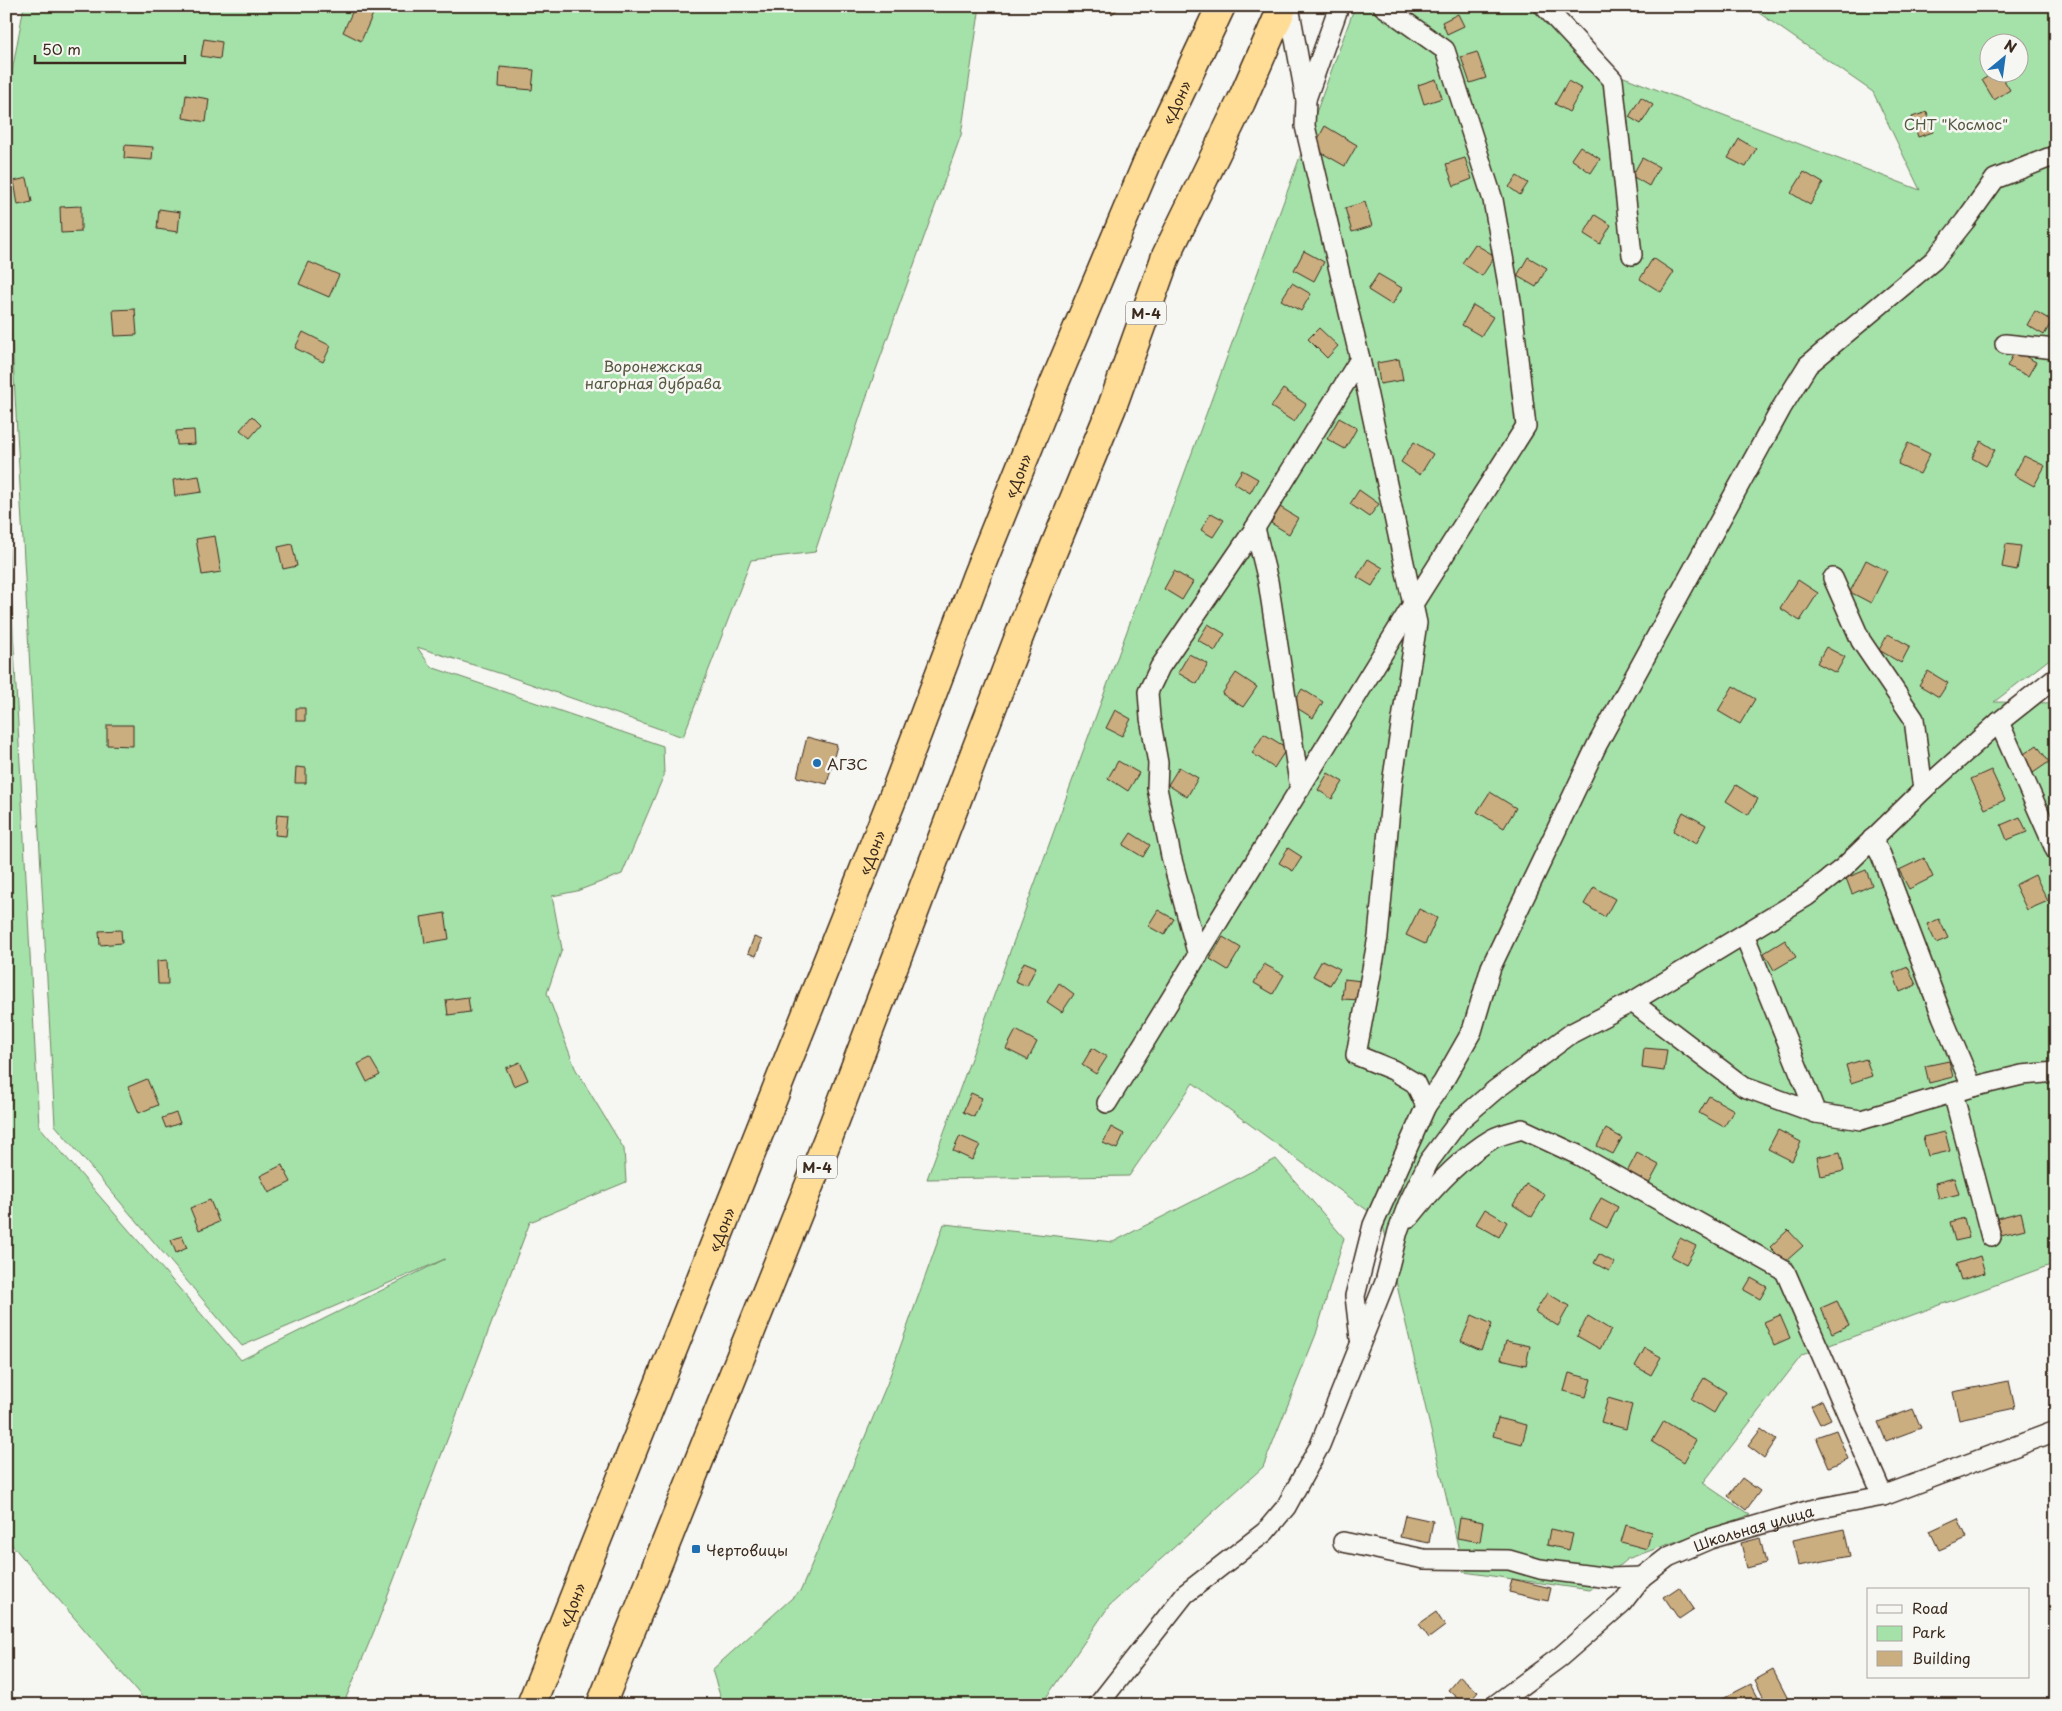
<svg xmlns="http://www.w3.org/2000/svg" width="2062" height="1711" viewBox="0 0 2062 1711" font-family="'Playpen Sans',sans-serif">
<rect width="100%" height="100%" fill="#f6f6f2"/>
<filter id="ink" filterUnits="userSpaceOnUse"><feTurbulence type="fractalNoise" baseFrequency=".02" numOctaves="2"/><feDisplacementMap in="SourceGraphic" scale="10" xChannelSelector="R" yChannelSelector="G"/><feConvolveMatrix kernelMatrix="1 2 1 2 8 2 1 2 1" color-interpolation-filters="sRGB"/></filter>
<g filter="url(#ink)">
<path fill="#a5e2a9" stroke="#708664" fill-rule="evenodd" d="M24,6H980L961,135L873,378L815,552L751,560L683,737L505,675L417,647L431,667L663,746L664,775L622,874L577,891L552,896L562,949L547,993L575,1068L624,1149L626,1182L530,1222L377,1624L343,1705H149L6,1538V496L39,1126L241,1360L445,1259L242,1346L55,1125L6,231V105Z
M1355,6H1553L1616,74L1920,190L1873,92L1749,6H2056V654L1994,702L2056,703V1186L2054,1187L2056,1193V1263L1802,1355L1703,1483L1750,1515L1627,1559L1590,1590L1464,1572L1382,1221L1193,1083L1129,1176L927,1179ZM1990,42H2020V72H1990Z
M1276,1159L1344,1238L1316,1334L1263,1467L1109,1606L1041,1705H723L712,1670L801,1590L887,1384L944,1224L1113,1242Z"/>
<path fill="#cbae80" stroke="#3b2a1e" d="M355,6L373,14L361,41L343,32Z
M1105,6H1121L1112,14Z
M1458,14L1464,26L1447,34L1442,22Z
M204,39L222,42L220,59L201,56Z
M1477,52L1486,78L1470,83L1461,57Z
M500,67L534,70L532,90L499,87Z
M1995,72H1999L2010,90L1994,100L1982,80Z
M1436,79L1442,98L1424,104L1418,85Z
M1568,81L1582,89L1569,112L1555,104Z
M186,95L209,99L206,122L183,118Z
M1641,97L1653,105L1641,124L1629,117Z
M1927,112L1933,132L1918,137L1912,117Z
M1325,126L1357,145L1345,166L1313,148Z
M1739,139L1756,149L1746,167L1728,158Z
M125,145L153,147L152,160L124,158Z
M1580,146L1600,159L1591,173L1571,159Z
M1465,158L1472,179L1454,186L1446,164Z
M1642,158L1659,167L1649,186L1632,176Z
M1804,172L1823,183L1810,205L1791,193Z
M1517,176L1528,183L1520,195L1509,187Z
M27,178L32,202L18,205L14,181Z
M1365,202L1372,226L1352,232L1345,208Z
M81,206V232L61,233L60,207Z
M159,209L180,212L178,232L157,229Z
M1595,215L1611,225L1600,244L1584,234Z
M1475,244L1495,256L1482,276L1462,263Z
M1304,251L1324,262L1314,281L1294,270Z
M1528,257L1547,268L1536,287L1517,276Z
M1653,258L1674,272L1661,292L1640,279Z
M309,262L339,275L329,297L299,284Z
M1378,274L1402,288L1392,305L1368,290Z
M1292,283L1311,294L1301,311L1281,300Z
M1473,305L1493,317L1481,336L1462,325Z
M135,309L137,335L115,336L113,310Z
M2035,311L2052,321L2044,335L2027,325Z
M1319,328L1338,346L1327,358L1308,339Z
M303,332L331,346L323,362L295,348Z
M2015,351L2036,362L2028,376L2007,366Z
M1399,359L1403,380L1380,384L1377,363Z
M1283,389L1306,404L1294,422L1271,407Z
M252,416L261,425L250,438L240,430Z
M1339,418L1357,428L1345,449L1327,439Z
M194,430L195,444L177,445L176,431Z
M1981,441L1995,450L1986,466L1972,458Z
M1414,442L1433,454L1420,475L1401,462Z
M1908,443L1930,454L1920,474L1898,464Z
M2024,456L2045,466L2034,486L2014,475Z
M1242,470L1258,479L1250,493L1234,483Z
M199,476L202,492L175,496L173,480Z
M1359,490L1379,504L1369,517L1350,504Z
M1280,507L1298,518L1289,534L1271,523Z
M1211,513L1224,520L1213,537L1201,530Z
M215,536L221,572L202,575L196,539Z
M292,544L297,566L283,569L278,547Z
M2006,544L2021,546L2017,570L2002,567Z
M1368,559L1383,568L1372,586L1357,577Z
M1866,560L1887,571L1871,603L1850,592Z
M1174,571L1193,582L1182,600L1164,589Z
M1798,580L1818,593L1800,621L1780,608Z
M1208,624L1225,634L1215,651L1198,640Z
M1888,634L1910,646L1901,663L1879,650Z
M1826,647L1845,657L1836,673L1817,663Z
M1189,654L1208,664L1197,684L1178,673Z
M1928,671L1948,683L1939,697L1919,685Z
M1236,673L1257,687L1243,707L1222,694Z
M1733,686L1755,699L1740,724L1718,711Z
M1302,689L1323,702L1313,718L1292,705Z
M296,708H305V721H296Z
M1115,710L1131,719L1122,736L1106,728Z
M107,725H133V746L107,745Z
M1264,734L1287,748L1274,768L1252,753Z
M807,737L837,745L827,784L797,777Z
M2037,745L2049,762L2033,773L2021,756Z
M1118,761L1139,773L1128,791L1108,778Z
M296,767L306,768V783H295Z
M1179,767L1198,778L1187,797L1168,785Z
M1991,770L2005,800L1985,809L1971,779Z
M1328,773L1343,782L1332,799L1318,790Z
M1736,785L1758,799L1748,815L1726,801Z
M1490,792L1516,808L1504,828L1477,812Z
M1683,812L1706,825L1696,844L1673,831Z
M277,814L288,815L286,836L275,835Z
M2020,817L2027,832L2007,840L2001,825Z
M1131,833L1150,845L1143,857L1123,845Z
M1288,848L1302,857L1293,871L1279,863Z
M1924,858L1933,877L1909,889L1899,870Z
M1866,870L1872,885L1852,894L1846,878Z
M2035,875L2048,901L2027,910L2015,885Z
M1594,887L1615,899L1605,917L1584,904Z
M1419,909L1437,918L1425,944L1406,935Z
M1158,910L1174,919L1164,935L1148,926Z
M445,913L449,939L425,943L421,917Z
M1939,919L1948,938L1936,943L1927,924Z
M121,930L122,943L100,945L99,931Z
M754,937L762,940L756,956L748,953Z
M1223,937L1241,948L1228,970L1210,959Z
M1785,940L1796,957L1774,970L1764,953Z
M2056,944V964L2048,948Z
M167,960L168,984H158L157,961Z
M1322,960L1340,969L1330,985L1313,976Z
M1024,962L1036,967L1027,986L1015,981Z
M1264,964L1284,975L1273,994L1254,983Z
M1908,967L1916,985L1900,992L1893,973Z
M1344,979L1362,981L1361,1000L1342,999Z
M1059,983L1074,994L1062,1012L1047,1002Z
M468,997L470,1012L448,1015L446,1000Z
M1016,1030L1037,1042L1028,1060L1006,1049Z
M1092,1048L1107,1057L1096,1074L1082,1065Z
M1644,1048L1667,1050L1664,1071L1642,1068Z
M370,1058L380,1075L367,1082L358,1064Z
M1866,1059L1872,1076L1851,1083L1846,1065Z
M1949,1061L1953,1077L1929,1083L1925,1066Z
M520,1062L528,1080L514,1086L506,1068Z
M147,1079L158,1105L139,1113L128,1087Z
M971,1093L982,1098L974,1117L963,1112Z
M1709,1096L1734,1110L1724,1127L1699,1113Z
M176,1113L180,1123L166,1128L162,1118Z
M1111,1127L1124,1134L1117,1149L1103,1143Z
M1606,1129L1622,1138L1613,1154L1597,1146Z
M1778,1130L1801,1142L1792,1161L1768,1149Z
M1945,1132L1950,1151L1928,1156L1923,1137Z
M960,1136L980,1145L972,1160L953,1151Z
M1840,1152L1844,1171L1821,1176L1817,1157Z
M1637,1153L1659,1165L1649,1184L1627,1172Z
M282,1165L291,1182L269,1193L260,1176Z
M1954,1178L1959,1194L1939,1199L1935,1183Z
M1526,1184L1545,1195L1532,1217L1513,1205Z
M1601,1198L1618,1207L1607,1228L1590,1219Z
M210,1200L219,1222L199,1230L190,1208Z
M1485,1209L1507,1222L1499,1237L1476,1224Z
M2021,1212L2025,1229L2001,1235L1997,1218Z
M1964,1218L1969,1238L1955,1241L1950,1222Z
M1788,1230L1803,1246L1785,1262L1770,1247Z
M182,1236L187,1248L176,1253L171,1240Z
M1680,1238L1696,1246L1686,1264L1671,1256Z
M1599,1254L1615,1263L1609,1271L1594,1263Z
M1980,1256L1985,1273L1961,1280L1956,1264Z
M1751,1278L1767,1287L1760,1299L1744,1290Z
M1547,1293L1569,1306L1558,1326L1535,1312Z
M1837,1301L1849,1325L1832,1333L1821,1308Z
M1472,1315L1492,1324L1481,1350L1461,1341Z
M1780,1315L1790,1338L1774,1345L1764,1322Z
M1588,1316L1611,1330L1600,1349L1577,1336Z
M1506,1341L1530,1346L1526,1365L1501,1359Z
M1645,1348L1661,1357L1651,1375L1635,1366Z
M2056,1353V1372L2051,1354Z
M1569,1373L1591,1379L1586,1397L1564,1391Z
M1704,1378L1726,1392L1714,1413L1691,1399Z
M2009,1381L2015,1408L1959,1420L1953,1392Z
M1608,1398L1632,1405L1626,1429L1601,1422Z
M1822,1400L1831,1419L1820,1424L1811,1406Z
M1913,1409L1921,1428L1886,1441L1878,1422Z
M1498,1418L1527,1425L1522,1444L1493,1436Z
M1664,1421L1696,1440L1684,1462L1652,1442Z
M1761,1429L1776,1440L1764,1458L1748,1446Z
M1836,1430L1848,1459L1829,1467L1816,1437Z
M1742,1478L1760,1491L1746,1510L1728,1496Z
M1405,1515L1433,1521L1429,1543L1400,1537Z
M1460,1518L1483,1522L1480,1542L1457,1538Z
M1958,1518L1967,1538L1939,1550L1930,1531Z
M1626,1525L1651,1532L1647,1549L1621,1542Z
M1550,1529L1573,1534L1569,1550L1547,1545Z
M1844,1529L1850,1556L1798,1566L1793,1540Z
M1760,1538L1766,1563L1747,1568L1741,1543Z
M1512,1579L1551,1588L1548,1601L1509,1592Z
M1679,1587L1694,1609L1679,1619L1664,1597Z
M1436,1612L1445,1626L1429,1638L1419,1624Z
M1773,1670L1791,1705H1767L1755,1680Z
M1460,1676L1478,1692L1467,1705H1465L1448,1690Z
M1751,1684L1762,1705H1710Z"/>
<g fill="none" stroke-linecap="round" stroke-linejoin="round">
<defs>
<g id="minor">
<path d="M1289,6L1306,100L1305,126L1360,359L1417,623L1393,777L1378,937L1356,1055L1393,1070L1415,1083L1426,1106L1373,1225L1355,1296L1360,1339"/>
<path d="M1544,6L1613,80L1632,255"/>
<path d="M1306,99L1339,6"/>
<path d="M2005,344L2056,349"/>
<path d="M1255,528L1268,581L1300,789"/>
<path d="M1833,578L1861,641L1914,719L1923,790"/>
<path d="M1999,722L2056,851"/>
<path d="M1872,839L1881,855L1942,1016L1972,1087"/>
<path d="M1744,934L1816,1113"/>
<path d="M1198,956L1171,856L1157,788L1158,763L1150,718L1148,692L1160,667L1255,528L1360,359"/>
<path d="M1632,1002L1744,1087L1816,1113L1861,1120L1972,1087L2022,1075L2056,1072"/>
<path d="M1953,1093L1991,1237"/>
<path d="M1107,1103L1413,604L1526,426L1512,307L1493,200L1445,50L1383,6"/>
<path d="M1426,1106L1443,1082L1472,1031L1491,967L1597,745L1782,407L1808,365L1934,260L1965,221L1995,179L2048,158H2056"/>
<path d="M1410,1217C1433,1188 1460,1158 1492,1139C1501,1134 1513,1132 1522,1129L1578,1155L1785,1271L1883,1496"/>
<path d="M1343,1542L1424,1559L1509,1560L1540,1569L1609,1578L1642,1577"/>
<path d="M1098,1705L1185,1594L1265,1532L1286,1507L1320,1445L1385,1282L1398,1231L1408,1204L1429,1161L1459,1121L1495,1090L1572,1033L1632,1002L1807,896L1843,868L1923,790L1999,722L2056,677"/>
<path id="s1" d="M1495,1705L1560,1657L1622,1603L1642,1577L1668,1557L1710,1539L1810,1510L1883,1496L2056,1431"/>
</g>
<g id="trunk">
<path id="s2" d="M531,1705L897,787L977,575L1054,384L1150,156L1221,6"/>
<path d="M601,1705L829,1136L1036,592L1112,407L1166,256L1241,102L1283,6"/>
</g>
</defs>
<use href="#minor" stroke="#3b2a1e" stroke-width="22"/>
<use href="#trunk" stroke="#3b2a1e" stroke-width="31"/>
<use href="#minor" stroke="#f6f6f2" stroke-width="19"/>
<use href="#trunk" stroke="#ffdd96" stroke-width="28"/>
</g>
</g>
<g fill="#1f6fb2" stroke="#f6f6f2" stroke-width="2">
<circle cx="817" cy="763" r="5"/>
<rect x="691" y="1544" width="10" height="10" rx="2.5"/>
</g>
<g text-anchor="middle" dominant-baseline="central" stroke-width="5" stroke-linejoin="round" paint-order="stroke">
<g fill="#f6f6f2" stroke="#73675e" stroke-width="1">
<rect x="1126" y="301.5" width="40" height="23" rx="4"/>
<rect x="797" y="1155.5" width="40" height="23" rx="4"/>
</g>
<g font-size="14" font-weight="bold" fill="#3b2a1e">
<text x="1146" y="313">М-4</text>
<text x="817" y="1167">М-4</text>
</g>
<g font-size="15" fill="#3b2a1e" stroke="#f6f6f2">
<text stroke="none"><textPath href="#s2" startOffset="1728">«Дон»</textPath></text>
<text stroke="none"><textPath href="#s2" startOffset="1322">«Дон»</textPath></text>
<text stroke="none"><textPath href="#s2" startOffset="918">«Дон»</textPath></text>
<text stroke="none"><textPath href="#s2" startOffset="512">«Дон»</textPath></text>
<text stroke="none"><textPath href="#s1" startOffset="319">Школьная улица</textPath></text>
<text stroke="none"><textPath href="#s2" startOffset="108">«Дон»</textPath></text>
</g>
<g font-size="15" fill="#565841" stroke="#f6f6f2">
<text x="1956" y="123">СНТ "Космос"</text>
<text x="653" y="365">Воронежская<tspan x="653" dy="17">нагорная дубрава</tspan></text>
</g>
<g font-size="15" fill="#3b2a1e" stroke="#f6f6f2" text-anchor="start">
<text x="827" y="763">АГЗС</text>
<text x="706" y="1549">Чертовицы</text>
</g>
</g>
<rect width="2062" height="1711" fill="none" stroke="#f6f6f2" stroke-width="25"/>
<rect x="12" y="12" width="2037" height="1686" fill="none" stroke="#3b2a1e" stroke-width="2" filter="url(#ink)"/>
<rect x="1867" y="1588" width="162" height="90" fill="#f6f6f2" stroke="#aba49d"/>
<rect x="1877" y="1605" width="25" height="8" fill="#f6f6f2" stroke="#aba49d"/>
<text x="1912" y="1614" font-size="15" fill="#3b2a1e">Road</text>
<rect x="1877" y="1626" width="25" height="15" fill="#a5e2a9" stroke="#aba49d"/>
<text x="1912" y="1638" font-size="15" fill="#3b2a1e">Park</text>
<rect x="1877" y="1651" width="25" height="15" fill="#cbae80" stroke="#aba49d"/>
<text x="1912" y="1664" font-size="15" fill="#3b2a1e">Building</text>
<g transform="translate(2004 58) rotate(29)"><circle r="24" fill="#f6f6f2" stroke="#aba49d"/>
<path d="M0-4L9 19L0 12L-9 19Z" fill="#1f6fb2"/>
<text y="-8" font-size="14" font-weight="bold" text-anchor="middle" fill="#3b2a1e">N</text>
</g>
<path d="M35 55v8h150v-8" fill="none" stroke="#3b2a1e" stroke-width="2.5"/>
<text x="42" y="55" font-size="15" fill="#3b2a1e" stroke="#f6f6f2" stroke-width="4" paint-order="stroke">50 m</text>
</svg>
